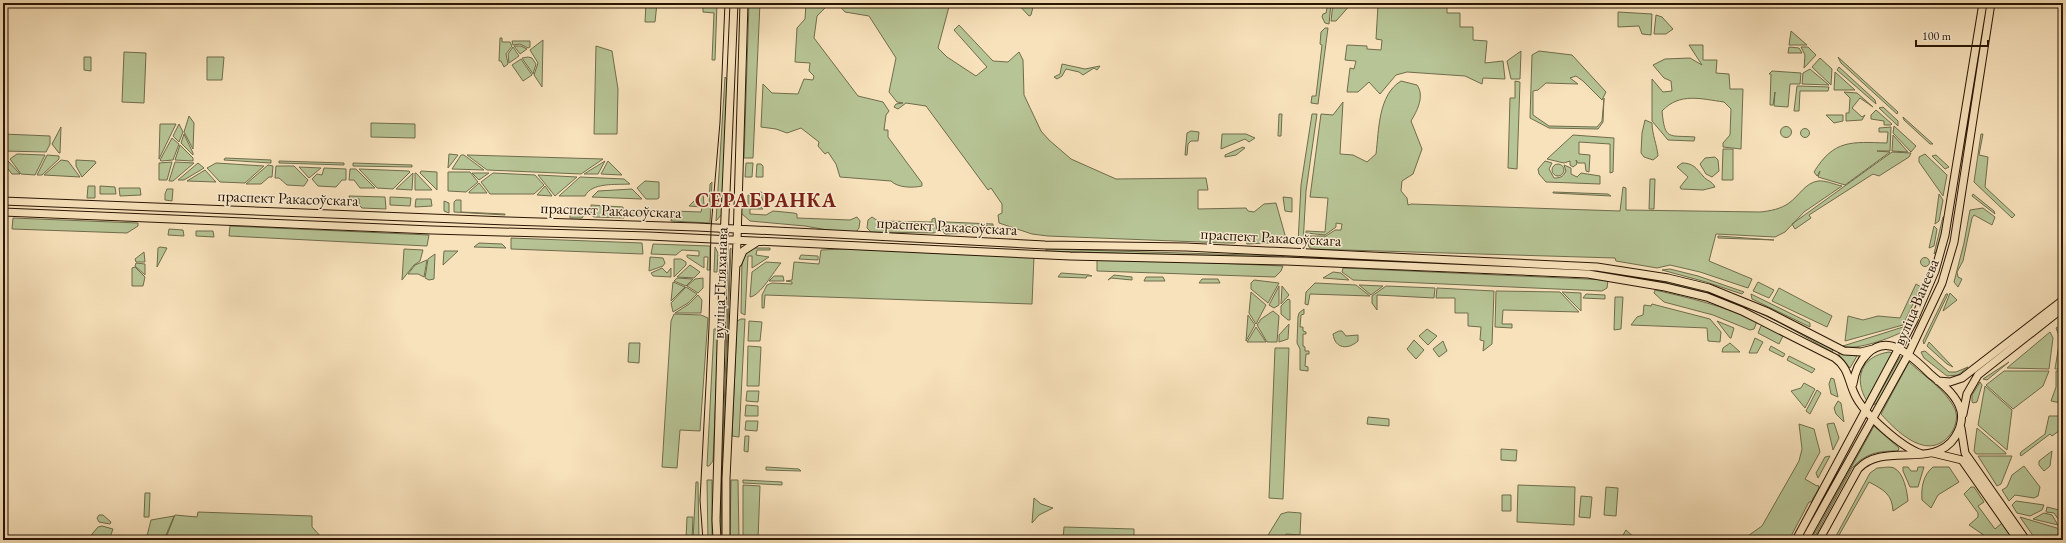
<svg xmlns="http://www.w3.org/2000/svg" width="2066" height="543" viewBox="0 0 2066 543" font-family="'EB Garamond',serif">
<rect width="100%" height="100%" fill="#f8e2bb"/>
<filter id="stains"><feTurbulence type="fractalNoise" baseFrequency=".005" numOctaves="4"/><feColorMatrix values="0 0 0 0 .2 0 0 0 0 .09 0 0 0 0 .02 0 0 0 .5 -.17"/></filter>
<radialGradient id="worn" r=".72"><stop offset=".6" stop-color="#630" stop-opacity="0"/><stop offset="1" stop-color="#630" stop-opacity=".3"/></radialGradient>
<path fill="#b7c495" stroke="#706c4c" d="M646,3H657L655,22H645Z
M703,3H717L715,60H712L714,13L703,12Z
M749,3H760L753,158H744Z
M806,3H821L825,8L817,16L814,38L858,96L883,102L889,111L886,115L884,130H888V137L922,183V186C913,188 898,188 891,181L840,177L836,164L828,152L825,154L818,146L819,142L801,128L787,133L776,129L761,127L763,84L772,93L798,94L804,79L813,80L814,76L809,71L810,63L795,62L797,28L805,19Z
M837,3H950L938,48L947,57L976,76L987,67L954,30L959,25L993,61L1008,62L1019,52L1023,60L1024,95L1041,131L1049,140L1071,159L1116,179L1206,178L1208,190H1198V209L1246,208L1248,211L1254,212L1264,204L1276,203L1287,242L1247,244L1246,241H1237L1235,243H1225L1048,236L1032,234L999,223L998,215L1002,213V204L991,188L988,190L926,106L906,103L898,109L894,107L896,104L903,103L897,102L889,92L896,58L869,16L845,12Z
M1017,3H1034L1031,15L1029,16Z
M1328,3H1331L1329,24L1325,23L1322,17L1323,14L1326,13Z
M1333,3H1352L1336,21H1331Z
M1377,3H1447V13H1460V27H1473V40L1487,41L1485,63L1503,61L1505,79L1483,78L1482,84L1465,76L1407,72L1396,75L1380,94L1369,82L1358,92H1347L1350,68L1354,69L1356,61L1345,60L1347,45L1367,46V49L1381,50L1382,40L1376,39L1378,5Z
M1618,12L1652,14L1651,35L1642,34L1639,26L1618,27Z
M1656,15L1662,17L1673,29L1666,34H1654Z
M1325,28H1328L1318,104L1311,103L1312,96H1316L1322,45L1320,44L1321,32Z
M1791,31L1807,45H1789Z
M500,38H502V42H510L512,46L506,54L508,64L504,67L501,61H499Z
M543,40L542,87L534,75L538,63L530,50Z
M512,41H530V47L528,48L520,44L513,45Z
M1689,45H1703V60H1717L1716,73L1729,74L1730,89H1743L1741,149L1723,147V143L1730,135L1731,109L1724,102C1701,99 1680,92 1662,111C1665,141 1668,135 1695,137L1694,141L1668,140L1652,121V79L1663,92L1672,91L1671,81L1664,78L1653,65L1665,59L1690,58L1702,65Z
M514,46H521L527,49L520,54Z
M596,46L612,51L618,89L617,134H594Z
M513,47L519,56L509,63L508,54Z
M1789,47L1799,48L1802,53H1788Z
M1801,47H1808L1816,55L1804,68L1805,55Z
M1521,51L1520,79H1511L1507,61Z
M1539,51L1572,55L1606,92L1602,100L1583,81L1576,76L1570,78L1578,84L1546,83L1538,90L1533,91V115L1549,126L1597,127L1602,121L1604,98L1603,122L1598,129L1549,128L1530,118L1532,55Z
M124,52L146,53L144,103L122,102Z
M84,57H91V71L84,70Z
M207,57H224L222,80H207Z
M528,57L532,58L536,64L533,74L522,58Z
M1838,57L1898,112L1897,114L1841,63Z
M1820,58L1832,69L1831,85L1812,67Z
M521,59L532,75L523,81L512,65Z
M1062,64L1085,69L1100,66L1097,70L1094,68L1083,75L1079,72L1066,69L1062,76L1057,79L1054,77L1060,74Z
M1839,67L1875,100L1876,104L1837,70Z
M1810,69L1829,85L1802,84L1803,73Z
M1772,71L1801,73L1800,84H1790L1788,107L1774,106L1775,92L1773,105H1770L1771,74H1769Z
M1835,72L1855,90H1834Z
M725,77L728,81L722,214L716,221Z
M1401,81L1417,85C1425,96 1417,111 1411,121L1422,149L1413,174L1402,181L1401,191L1407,198L1408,205L1411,204L1620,211L1623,187L1626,188V210L1760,212C1770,211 1781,209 1789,203C1799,196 1805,183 1818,181C1825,180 1836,185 1842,186L1804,212L1785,232L1775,237L1716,234L1709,261L1752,279L1748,288L1700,272L1670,265L1657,268L1616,261L1615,258L1312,249L1309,247L1306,236H1326L1335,230H1341L1342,224L1336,223V227L1325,235L1306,233V231L1325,232L1328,198L1310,197L1321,114L1333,115L1343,102L1340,154L1353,155L1367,162L1376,154C1379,130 1378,95 1401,81Z
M1515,81L1520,82L1517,169L1508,168L1510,98H1515Z
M1797,86H1799L1829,87L1828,91H1800L1799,111H1794Z
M1844,92L1857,93L1873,107L1860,98L1852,108L1862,117L1865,115L1862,120L1846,121V113H1849L1850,98Z
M1883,107L1898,121V126L1879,108Z
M1876,110L1892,124L1891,125H1884V121L1871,119V115Z
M1279,114H1282L1281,136H1278Z
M1312,114H1317L1306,191L1303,244L1298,243L1301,185Z
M1826,115H1843V121L1834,123Z
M189,116L194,123L193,149L184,132Z
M1903,117L1933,144H1930L1904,120Z
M1645,120L1652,123C1652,134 1657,145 1658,156L1653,160L1644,157L1641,153L1642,133Z
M371,123L415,124V138L371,137Z
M160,124H176L159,159Z
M179,124L183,132L179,142L173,136Z
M1894,126L1916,146L1911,152L1893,133Z
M1780.5 132a5.5 5.5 0 1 1 11 0a5.5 5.5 0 1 1-11 0Z
M61,127L60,153H59L52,144Z
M1891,127L1890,151H1877L1890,152L1845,185L1818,177L1820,171L1817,176L1814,172C1834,139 1852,142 1887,143L1888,132H1879V128Z
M1800.5 133a4.5 4.5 0 1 1 9 0a4.5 4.5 0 1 1-9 0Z
M1191,131L1199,132L1198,141H1191L1188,144L1187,155H1185L1187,133Z
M3,134L50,136V144L46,152L3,151Z
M184,134L193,153V155L181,143Z
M1222,134H1246L1255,138L1249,142L1245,139L1221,149Z
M1981,134H1983L1979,155L1988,157L1985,187L2015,215L2012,218L1974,182Z
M1573,135L1614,138L1613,172L1610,173V144L1579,142V154L1590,155L1589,172L1586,171L1585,163H1578L1576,160L1577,164L1573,167L1570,165V161L1564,163L1547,159Z
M1893,135L1908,152L1892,151Z
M172,138L179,144L173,160L161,161L160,160Z
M180,145L193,158V161L175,160Z
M1243,147L1245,148L1236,155L1225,157V155Z
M1723,149H1733V180H1722Z
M1892,152L1911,153L1909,157L1879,176L1873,174L1809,215L1811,218L1795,229L1792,224Z
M17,154L45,155L35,175L21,174L10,159Z
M449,154L458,155L448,168Z
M1925,154L1947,175L1943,196L1919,162V157Z
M47,155L59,156V159L42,175H37Z
M461,155H464L484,170L452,169Z
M467,155L603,159L581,174L487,170Z
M1936,155L1949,167L1945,169L1932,156Z
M1715,157L1718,160L1719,171L1712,177L1706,174L1700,164L1705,158Z
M225,158L271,160V163L224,160Z
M61,160L68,161L80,177L44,175Z
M76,160L95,161L96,163L82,177L76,166Z
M8,161L20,174H12L4,164Z
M279,161L344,163V165L279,163Z
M605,161L598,174H584Z
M608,161L622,175L601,174Z
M1545,161L1552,163L1549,169L1554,178C1560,178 1563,177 1566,171L1564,165L1571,168V174L1577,177L1581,173L1600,176V184L1546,182L1539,174L1538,169Z
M172,162L167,180H159V163Z
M175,162L194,163L173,181H169Z
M198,163L204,168L184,180H178Z
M216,163L264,166L245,183L220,182L207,168Z
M353,163L412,165V167L353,166Z
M746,163H753L752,177H745Z
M1682,163C1693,163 1696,168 1703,176C1707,181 1712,181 1715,187L1703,190L1681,189L1680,187L1688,177L1677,167Z
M757,164H761L763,166V177H756Z
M1552 170a6 6 0 1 1 12 0a6 6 0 1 1-12 0Z
M268,165L273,166L272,177H269L261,184H246Z
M276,166H294L308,180L304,186L287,185L279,178H275Z
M299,167L321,168L309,178Z
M324,168L346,169V180H342L336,187L318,186L312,179L317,174L322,175Z
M350,169H356L375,188H360L354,180H349Z
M359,169L409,171L410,172L393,189L377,188Z
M205,170L216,182L187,181Z
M421,171L437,172V190L420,173Z
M448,172H470L478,182L466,192L448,191Z
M413,173L412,190L396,189Z
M415,173H416L432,190H415Z
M472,173H489L479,180Z
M493,173L535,175L544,185L534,194H490L481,182Z
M538,175L577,177L555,196Z
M580,177L624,179L630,184C616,185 592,182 585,196H559Z
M1650,179H1655L1654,209H1649Z
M645,181L659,182V198L657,199H646L637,188Z
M712,182L710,223L671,221L673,211L701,212L702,207L689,206L703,192L704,206H709L710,184Z
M479,183L487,193H469V192Z
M88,186H95V198H87Z
M100,186L115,187L116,194H100Z
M545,186L552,196L537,195Z
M119,188H140L141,195L120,196Z
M167,189H173L172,201L165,200V194Z
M632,189L642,199L592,197L598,191Z
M760,192L770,194V203L763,201Z
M1553,192L1608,194L1611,196L1553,193Z
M1939,194L1943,200L1939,221L1935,224Z
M1973,194L1994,211L1995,214L1972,196Z
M741,195H743V208L748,207V195H751L763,209H750V214L766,215L773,211L794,213L797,214V218L850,220L857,217L860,221L859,228L856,232L833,231L805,226L750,221L741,213Z
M349,196L385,197L386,209L362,208L359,205V199H350Z
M390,197L411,198L410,206L390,205Z
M1283,197L1292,198V212L1285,211Z
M416,199H431L432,206L415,207Z
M456,200H461V212L505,214V215L454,212V202Z
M444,201L449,203V213L444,211Z
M591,205L623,207L624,218L594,217L591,215Z
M1983,208L1995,217L1992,225L1974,215L1972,218L1963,261L1957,272L1958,277L1962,279L1958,287L1954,282L1964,243L1970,210Z
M628,211H643L644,215L628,216L626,213Z
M570,214H584V215L582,218H570Z
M1945,216C1943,225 1941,250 1934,254L1943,217Z
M872,217L878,221L932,222V219L935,218L937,231L934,233L871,232L867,228L868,220Z
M13,218L138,223V226L127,233L12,229Z
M946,222L993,224V226L946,225Z
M230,226L429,235L427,246L229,236Z
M1934,226L1937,229L1934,246L1929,248Z
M169,229L183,230L184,236L168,235Z
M941,229L974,230L977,233L945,234Z
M196,231H213L214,237L196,236Z
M1718,236L1774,240L1718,238Z
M511,238L642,243L643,254L511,249Z
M479,243L502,244L506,248L474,247Z
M653,244L710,246V270H707L708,257H704V268L687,257V255L699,256V251L682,250L676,255L651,254Z
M160,247L167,248L157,267L158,248Z
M715,247L718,253L717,272H714Z
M731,248L723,462L722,463L730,249Z
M752,248H770V250H757L756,255L769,257L752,268V256H748L745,315L741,313L742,258Z
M404,249L423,250L420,261L414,265L402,280Z
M844,249L1034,256L1032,304L765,295L764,308H762V295L767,285L772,283L792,284V282L786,281L792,280L794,262L819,264L821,250Z
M1046,249L1284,256L1283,258L1046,251Z
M444,251H458L443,265Z
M144,252L145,262H136L135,259Z
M435,254L434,279L429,280L425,278L428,259Z
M801,255L818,256V260L799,259Z
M650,257L663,258L665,263L663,266L649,271Z
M1920.5 262a4.5 4.5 0 1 1 9 0a4.5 4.5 0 1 1-9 0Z
M1104,258L1283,266L1281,271L1275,277L1097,271V260Z
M674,259H681L686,262V265L674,277Z
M427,260L424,277L418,274H408L415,265Z
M766,262L781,263C774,271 760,296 750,297L752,272Z
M136,263L145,264V275L135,266Z
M690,265L700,272L694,278L677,277Z
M135,267L145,277L143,286H132V268Z
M662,268L667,273L671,268V277L653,276L651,273Z
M1343,268L1608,280L1607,288L1602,291L1353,280L1342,272Z
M1670,269L1698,276L1744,292L1742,294L1706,282L1662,270Z
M1333,272L1341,273L1349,280L1323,278Z
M1061,273L1089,275L1092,276H1087L1086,278L1058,277Z
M1614,273C1645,276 1677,281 1707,290C1751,304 1793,327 1833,350L1832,352C1797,332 1761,311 1723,298C1688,286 1651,279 1614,273Z
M1114,275L1132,277V280L1111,278L1108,280Z
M774,276H783L784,281H769Z
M1146,277H1163L1165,281H1144Z
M677,278L693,279L686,286L674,281Z
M703,278V288L698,293L687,286L695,279Z
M1202,279H1218L1220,283H1199Z
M1254,280L1279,283L1268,303L1251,289V283Z
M673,282L685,287L671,301Z
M1758,282L1774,290L1769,298L1753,291Z
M1315,283L1356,285L1370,296L1310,294L1308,305L1305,304L1306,292Z
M1916,284L1921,287L1903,325L1845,341L1848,316L1863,320L1878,316L1900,318Z
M1359,285L1383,286L1371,295Z
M1279,286V305L1274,308L1269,305Z
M1282,286L1289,295L1281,304Z
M1386,286L1435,288L1434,298L1377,295V310L1372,303V296Z
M686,287L697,294L688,303L673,312L671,303Z
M1437,288L1494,291L1492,344L1483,351L1484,341L1480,340L1481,327L1468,326V313H1455V298H1436Z
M1779,288L1832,316L1827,327L1772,301Z
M1655,290C1690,298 1724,306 1756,321V324L1754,329L1750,330L1713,315L1664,302L1654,293Z
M1496,291L1560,292L1579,312L1503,310L1502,324H1512V328L1495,327Z
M1251,292L1266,305L1256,324L1249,313Z
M1562,292L1581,293V311Z
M1950,293L1957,300L1943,311Z
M1586,294L1605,295V299L1583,298Z
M1751,294L1810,323V327L1752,299Z
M1946,294H1948L1924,344L1923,341Z
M698,295L702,300L701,313H675L689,304Z
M1615,297H1623L1621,329L1614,330Z
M1288,299L1290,300V320H1288L1281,314V306Z
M1652,304L1710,319L1721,332L1720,342L1708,341L1707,328L1631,325L1637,317L1643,315L1644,305L1651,306Z
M1304,309V314L1301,315L1300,327H1303V331L1306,332V334H1303V346L1305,347V351H1309V354H1306L1305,366L1308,367V371L1300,370V349L1297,343L1298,317L1299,313Z
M1273,311L1279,316L1277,342H1267L1257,325L1261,319Z
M674,314L701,315L708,318L700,431L680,430L677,468L662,467L671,321Z
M1248,315L1255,325L1246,341Z
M741,319H745L739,437L732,436L737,321Z
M749,321L762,322L760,341H748Z
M1717,321L1734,328L1731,338H1730Z
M1289,324L1288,339L1279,342V335Z
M1765,324L1784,334L1779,344L1758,333L1761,326Z
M2063,324V369H2055L2060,338L2056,328Z
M1256,327L1266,342H1247Z
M1903,327L1904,331C1891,338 1856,351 1843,346Z
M714,329H716L718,343L713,461L709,466H707Z
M1427,329L1437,336L1428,345L1419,336Z
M1339,331H1342L1346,336L1358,335V341C1348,350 1335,349 1333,334Z
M2050,332L2053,338L2049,369L2007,368Z
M1755,338L1763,342L1757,353H1749Z
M1414,340L1424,350L1416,359L1407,349Z
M1443,341L1447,351L1439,357L1433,349Z
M1929,342L1953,367L1947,364L1927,346Z
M629,343H640L639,363L628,362Z
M1730,343L1740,352H1722L1723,348Z
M748,346L761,347L759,386H747Z
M1771,346L1785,354L1783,357L1769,350Z
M1275,348H1289L1283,499L1269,498Z
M1925,351L1949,372H1956L1968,367L1958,375L1947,376L1924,358L1921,352Z
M1889,352L1893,353L1867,401C1853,379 1861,356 1889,352Z
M1839,353L1857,356L1850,368L1839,355Z
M1789,356L1815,369L1812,373L1787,360Z
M1900,357H1903L1877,403L1873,405Z
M1909,362C1924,376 1946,390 1955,409C1958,417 1956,425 1952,432C1930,464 1898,433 1881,414Z
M2009,362L1987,380L1983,379Z
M2004,371H2049L2043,386L2013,409L1986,385Z
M2056,371H2063V428L2052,436L2050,434L2021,456L2020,454L2021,452L2045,434L2049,416H2059L2061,403L2051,401L2056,387Z
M1831,378L1834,379L1838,397L1831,394L1829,384Z
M1980,382L1982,385L1977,402L1973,403L1972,402V395Z
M1804,383L1815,389L1805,408L1791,391L1801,388Z
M1985,386L2012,410L2007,450L1978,425Z
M1817,390L1821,393L1810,414L1806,411Z
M747,391H759L758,402L746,401Z
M1838,401L1841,403L1844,422L1836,414L1834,408Z
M746,405L758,406V416H745Z
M1368,417L1389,419V426L1367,424Z
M746,421H758L757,431L745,430Z
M1834,423L1839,438L1833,450L1827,424Z
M1799,424L1814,429L1820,452L1805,479L1817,486L1818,485L1819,488L1811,502H1809L1789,540H1742L1762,526L1799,461L1802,449Z
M1874,426L1899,448L1898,451C1878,451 1866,453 1852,468L1813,540H1811Z
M1977,428L2006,453V454H1976L1974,451Z
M745,436H749L748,452L744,451Z
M1501,449L1517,450L1516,461L1501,460Z
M2052,451L2050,466L2044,471L2039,465V461Z
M1830,456L1818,478L1816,473L1825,457Z
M1978,456H2012L2001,484L1997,486Z
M2024,466L2040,487L2038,496L2034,498L2015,495L2009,501L2002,490L2007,487L2012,475Z
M766,467L799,469L801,471L766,470Z
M1903,467H1908L1911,471H1917L1918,467H1924L1918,487H1910L1903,471Z
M1933,467H1949L1959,482L1938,495L1931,508L1922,500C1921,488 1923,475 1933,467Z
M1877,468C1882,468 1889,466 1894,468C1904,473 1907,491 1908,501L1893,511C1892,494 1884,490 1869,482L1838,537L1836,536L1870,473Z
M707,480H712V540H708Z
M731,480H738L739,540H730Z
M743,480L782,482V485L743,483Z
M721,481L722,540H720Z
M696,482H698L699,540H693Z
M743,485L760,486L758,540H743Z
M1518,485L1575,487L1574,525L1517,522Z
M1606,487L1618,488L1616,516L1604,515Z
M1971,487H1974L1984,502L1978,506L1995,529L2002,523L2013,540H1991L1969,525L1978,517V513L1964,494Z
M145,493H150L149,517H144Z
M1502,495H1511V511H1502Z
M1581,496L1592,497L1590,518L1579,517Z
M1034,498L1041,504L1053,508L1039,515L1032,523Z
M2016,501L2044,505L2042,510L2030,516L2017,513L2012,505Z
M2047,507L2063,511V526L2054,513L2046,512Z
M198,512L312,516V527L323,539L327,540H165L175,515L197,517Z
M1288,512L1301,513L1300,535L1286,534L1285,540H1265L1281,514Z
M2044,513L2052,515L2058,525L2033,519Z
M99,515H103L111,522L110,524L99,522L97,518Z
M174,516L164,540H146L151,520Z
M687,517H693L692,540H686Z
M2020,517L2060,529L2055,540H2036Z
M102,526L113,529L109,540H87L98,527Z
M1064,527L1134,529V540H1063Z
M1626,530L1637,540H1620Z"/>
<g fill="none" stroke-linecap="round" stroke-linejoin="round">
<defs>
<path id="major" d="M3,201L507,221L697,227L1045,245L1186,247L1597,267L1668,278L1709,288L1768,312L1844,351L1861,352L1873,349
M3,212L432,230L649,236L1070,256L1286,261L1588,274L1665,287L1707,297L1742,311L1835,358C1849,368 1848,381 1855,395C1864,414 1902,448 1922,454
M738,263L743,251L757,242
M1938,381L1950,382L1962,378L2063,300
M1963,414L1967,394L1978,375L2063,308
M1961,428L1965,453L2026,540
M1933,453L1962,460L2018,540
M717,540L716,520L724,240L734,3
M726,540V479L737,241L744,3
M1796,540L1914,320L1935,271L1945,235L1983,3
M1805,540L1908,355L1942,283L1954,242L1991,3
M1819,540L1858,469C1883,441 1934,470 1955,437C1960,429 1963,421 1961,411C1957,395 1942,384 1930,374C1921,365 1911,355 1899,349C1874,336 1856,362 1853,384"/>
</defs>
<use href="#major" stroke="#291503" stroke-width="9"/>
<use href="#major" stroke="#f8e2bb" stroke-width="7"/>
<path stroke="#291503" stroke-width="1" d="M703,540L700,500L709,327L711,228L720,122L725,3"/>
</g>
<g text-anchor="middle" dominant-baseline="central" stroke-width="3" stroke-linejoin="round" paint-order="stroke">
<g font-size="16" fill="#291503" stroke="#faecd3">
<text transform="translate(288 198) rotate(2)">праспект Ракасоўскага</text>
<text transform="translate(611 210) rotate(2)">праспект Ракасоўскага</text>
<text transform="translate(947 226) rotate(3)">праспект Ракасоўскага</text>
<text transform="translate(1271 237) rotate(3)">праспект Ракасоўскага</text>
<text transform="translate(720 283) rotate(-88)">вуліца Пляханава</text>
<text transform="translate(1916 302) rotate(-67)">вуліца Ванеева</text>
</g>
<g font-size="20" font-weight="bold" letter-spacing="1" fill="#7a1f14" stroke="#faecd3">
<text x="766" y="200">СЕРАБРАНКА</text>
</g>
</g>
<rect width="2066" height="543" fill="none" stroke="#f8e2bb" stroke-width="16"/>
<rect x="4" y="4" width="2058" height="535" fill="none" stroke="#291503" stroke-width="2"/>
<rect x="8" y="8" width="2050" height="527" fill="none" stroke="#291503"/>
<path d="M1916 40v6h72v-6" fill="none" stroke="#291503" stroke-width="2"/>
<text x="1922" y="40" font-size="12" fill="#291503" stroke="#faecd3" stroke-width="3" paint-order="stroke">100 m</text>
<rect width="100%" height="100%" filter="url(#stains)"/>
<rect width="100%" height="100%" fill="url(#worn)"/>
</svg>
